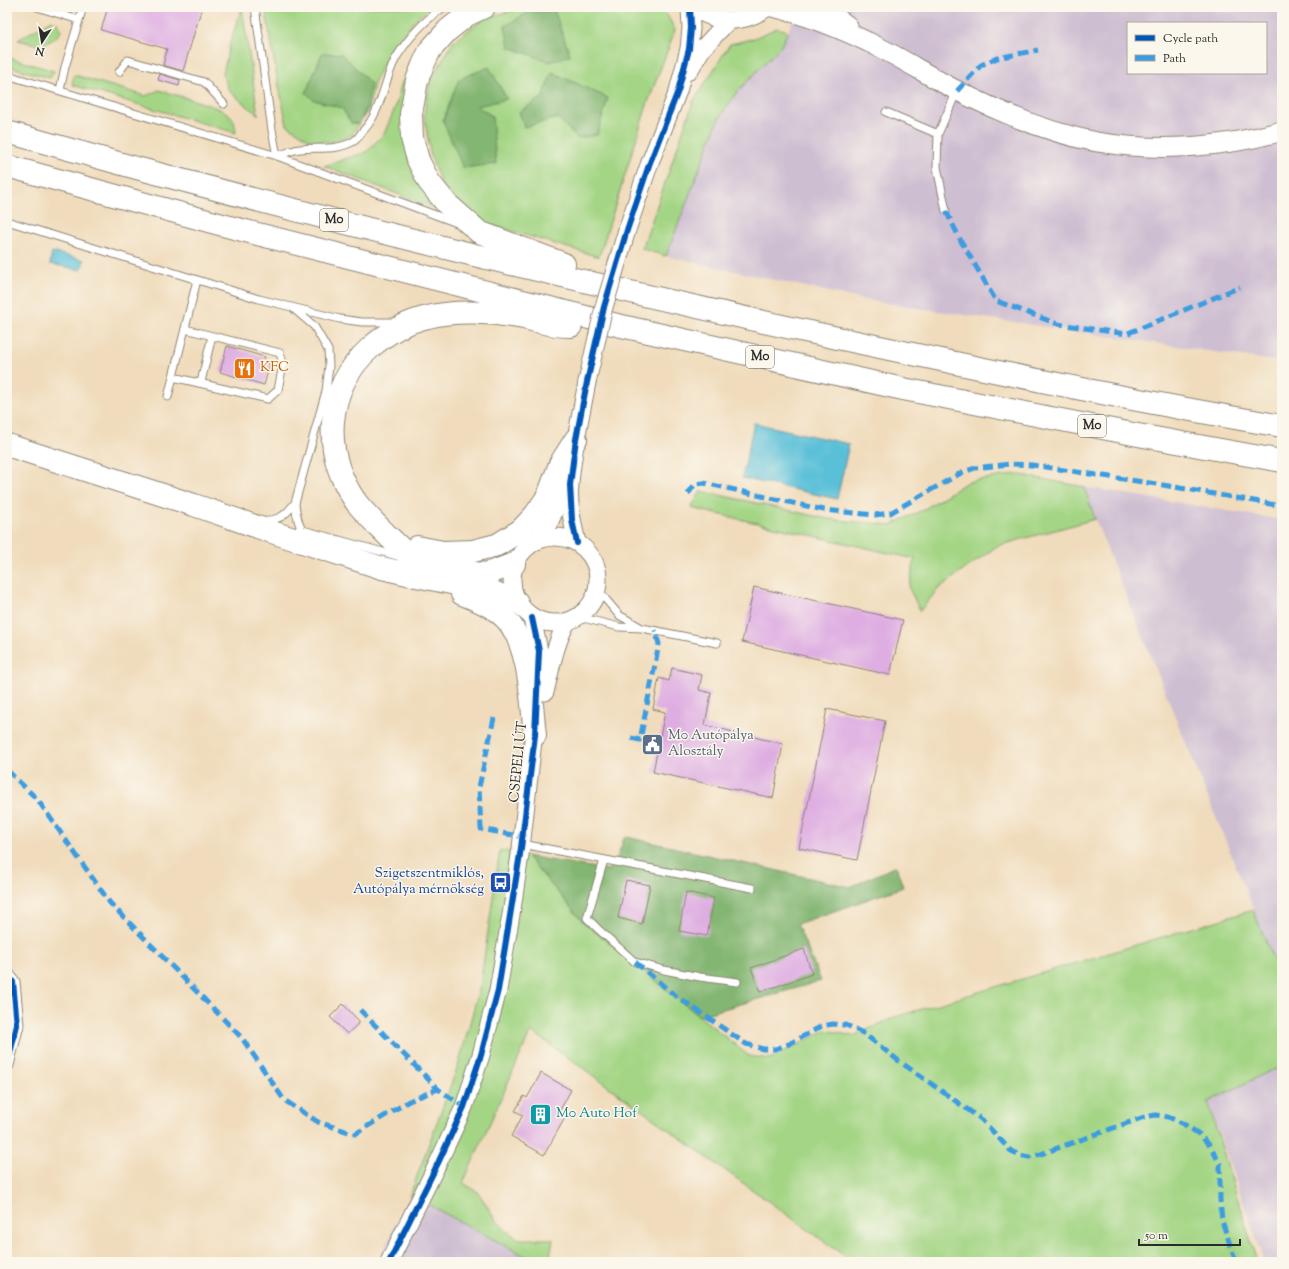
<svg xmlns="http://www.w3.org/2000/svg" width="1289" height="1269" viewBox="0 0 1289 1269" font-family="'Sorts Mill Goudy',serif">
<rect width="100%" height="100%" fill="#fbf7ec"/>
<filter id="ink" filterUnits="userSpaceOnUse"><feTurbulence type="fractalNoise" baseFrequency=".025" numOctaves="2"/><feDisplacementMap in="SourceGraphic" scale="8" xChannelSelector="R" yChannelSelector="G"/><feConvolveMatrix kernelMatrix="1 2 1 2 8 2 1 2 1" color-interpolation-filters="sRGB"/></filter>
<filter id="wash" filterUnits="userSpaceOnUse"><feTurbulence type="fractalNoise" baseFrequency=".012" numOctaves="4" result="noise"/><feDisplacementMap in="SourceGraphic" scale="16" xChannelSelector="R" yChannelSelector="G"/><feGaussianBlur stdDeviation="0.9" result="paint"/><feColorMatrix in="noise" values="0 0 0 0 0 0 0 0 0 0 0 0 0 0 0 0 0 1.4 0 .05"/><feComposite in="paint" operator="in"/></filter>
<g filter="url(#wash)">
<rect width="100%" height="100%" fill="#f0dcbc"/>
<path fill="#cebed1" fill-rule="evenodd" d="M799,7H1282V362L865,300L666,256L718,120L736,93L781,46ZM1128,23H1266V73H1128Z
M1084,487L1282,520V980L1095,519Z
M1282,1065V1262H1264L1208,1102Z
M410,1195L536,1262H378Z"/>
<path fill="#a4d585" stroke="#688058" d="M242,7L258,115L229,91L223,74L230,43Z
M265,7H432L418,17L393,46L375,80L368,110L351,136L331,142L310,140L287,125L277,77Z
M527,7H663L675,30L647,105L599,257L474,220L442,186L431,157L424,115L430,81L454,41L485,18Z
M707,7H748C733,13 721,11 707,7Z
M51,20L59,24L61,32C44,49 39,45 18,40Z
M777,28L788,31L781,46L736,93L718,120L666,256L642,249L693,102L730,44L752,39Z
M7,57L54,71L50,78L7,66Z
M418,60L409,84L437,209L324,166L366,152L384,134L395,108L402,82Z
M74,75L146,96L159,90C174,95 220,106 230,115C235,120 235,127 236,133L72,85Z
M1016,474L1084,487L1095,519L997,546L939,588L920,611L909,588L915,559L691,508L701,491L828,519L891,525L923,510L967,482Z
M500,850L527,856L583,922L749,1056L770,1059L826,1030L853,1036L895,1017L1253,910L1282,980V1065L1208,1102L1257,1262H853L531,1031L463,1183L478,1192L496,1220L508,1232L519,1239H553L549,1262H536L410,1195L459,1063L480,986Z"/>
<path fill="#83b672" stroke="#57704e" d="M554,10L570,55L550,62L509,47L505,26L529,12Z
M322,53L342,54L371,84L366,110L359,124L351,123L342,108L314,100L306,93Z
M489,67L507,99L477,106L492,116L496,164L463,168L443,121L459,79Z
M552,72L608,98L597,135L577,138L558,118L524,127L519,112L543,97Z
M627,837L850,887L896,866L903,887L797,924L821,981L699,1016L583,922L527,856L608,870L616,861L624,838Z"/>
<path fill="#5ac0d8" stroke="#427682" d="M52,252L84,260L81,270L50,264Z
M754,423L849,444L837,499L742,478Z"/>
<g id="blocks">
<path fill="#deade2" d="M108,7H202L183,71L163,65L167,49L101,30Z
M160,74L180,80L179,86L158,80Z
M227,346L265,357L264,362L270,364L264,385L220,372Z
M754,587L903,620L890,675L742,642Z
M672,668L702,675L699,690L711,693L705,725L783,744L773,798L653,772L665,712L653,709L659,678L669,681Z
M827,709L885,721L857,860L799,848Z
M626,880L650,885L642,924L618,918Z
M686,892L714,898L707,936L679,931Z
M804,949L812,974L760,992L751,968Z
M343,1004L360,1022L347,1034L330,1017Z
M541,1073L571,1090L559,1112L566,1116L544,1155L511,1136L523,1115L515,1111L524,1096L527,1098Z"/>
</g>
</g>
<g filter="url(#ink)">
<use href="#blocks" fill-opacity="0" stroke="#8e8474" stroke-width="1"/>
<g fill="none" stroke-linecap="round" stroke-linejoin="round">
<defs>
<path id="service" d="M37,7L79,20
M255,7L272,130L277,156
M119,72L128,60L204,82L224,104
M7,75L277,156L457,223
M60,90L65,67L83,7
M886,112L938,134
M277,156C284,154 292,150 300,149C318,147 338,151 354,141C357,139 360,135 362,132C382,112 383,82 396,58C408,38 425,20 444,7
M946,211L937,167L938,134L957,91
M7,221L259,299L340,319L362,322H397
M293,308L314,326L328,350L329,366L326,391L295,503C296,516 299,527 306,538
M173,377L268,399L278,390L283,364L280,353L185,329
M201,382L212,336
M168,397L197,280
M263,522C281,518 283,518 295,503
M299,529L401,557
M597,589L619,615L640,627
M579,617L619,627L642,628L717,643
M522,844L752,888
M604,860L587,918L598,929L635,962L664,970L700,977L737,982"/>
<path id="minor" d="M7,974L13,982L17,1025L7,1065"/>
<path id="tertiary" d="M692,7C717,24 743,25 768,7
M689,71L702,49L729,20
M627,230L649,165L678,91L689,49L691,28L690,7
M512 580a43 43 0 1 1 86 0a43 43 0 1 1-86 0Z
M539,539C553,521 558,501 564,480
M577,543C573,524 568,505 570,485C572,451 581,416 587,382
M532,618L539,651L537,693
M545,692C551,668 555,644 567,622
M389,1262L438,1163L464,1107L481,1055L498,990L512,909L521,848L535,723"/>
<path id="secondary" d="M772,7C803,14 839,28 868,42C899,56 928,76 958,91C1001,113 1049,133 1097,142C1158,152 1223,148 1282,131
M822,7L848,26"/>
<path id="trunk" d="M484,7L467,15L448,30L430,50L423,65L417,80L411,114L412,138L418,160L429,182L446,203L479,232L564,264
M7,132C271,207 537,273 805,331C963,365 1122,399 1282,426
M7,166L230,227L617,325L903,389L1138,435L1282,461
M7,445L194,505L272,532L382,568L416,576L491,591L517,602
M417,547L443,552L473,551L497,545L521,530L535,515L548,496L560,464L576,439
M514,564C505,567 497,571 488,573C475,575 462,571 449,568C436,565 415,560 404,551C396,544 388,536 380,528C372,520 363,511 356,502C321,452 325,389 370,348C387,333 405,322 428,317C455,310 491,312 518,317C535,320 553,327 571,326
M462,594C477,600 493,606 505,618C530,644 531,700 535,735"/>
</defs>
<use href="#service" stroke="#8e8474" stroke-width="9"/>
<use href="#minor" stroke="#8e8474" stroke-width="15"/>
<use href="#tertiary" stroke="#8e8474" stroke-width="19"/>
<use href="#secondary" stroke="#8e8474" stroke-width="21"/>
<use href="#trunk" stroke="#8e8474" stroke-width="24"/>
<use href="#service" stroke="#fff" stroke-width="7"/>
<use href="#minor" stroke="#fff" stroke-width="13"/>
<use href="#tertiary" stroke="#fff" stroke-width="17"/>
<use href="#secondary" stroke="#fff" stroke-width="19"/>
<use href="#trunk" stroke="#fff" stroke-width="22"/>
<defs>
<path id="tertiary-bridge" d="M587,382L604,307L627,230"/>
</defs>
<use href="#tertiary-bridge" stroke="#8e8474" stroke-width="19" stroke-linecap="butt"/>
<use href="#tertiary-bridge" stroke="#fff" stroke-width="17"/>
<path stroke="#3d9ce1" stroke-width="5" stroke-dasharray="10 5" stroke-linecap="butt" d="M957,91L981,65L997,58L1038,50
M946,211L961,241L996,301L1058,324L1126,334L1240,287
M688,494L695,484L704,483L824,510L875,515L890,513L961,473L975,468L1010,464L1032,465L1163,485L1282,506
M494,718L479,787L481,829L523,837
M631,738L640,740L659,644L655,630
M7,770L37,799L110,903L242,1038L284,1100L318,1122L355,1134L409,1101L438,1089
M635,962L672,993L746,1044L763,1049H775L789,1044L822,1026L833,1024L846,1025L863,1033L899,1061L981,1119L1011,1151L1019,1155L1029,1157L1041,1154L1144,1117L1156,1115L1168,1117L1182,1123L1199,1134L1211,1147L1220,1164V1200L1222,1221L1236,1262
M360,1010L438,1089L464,1107"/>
<defs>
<path id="cycleway" d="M577,543L572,520L570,485L576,439L587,382L604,307L627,230L649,165L678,91L689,49L691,28L690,7
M7,974L13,982L17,1025L7,1065
M389,1262L438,1163L464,1107L481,1055L498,990L521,848L535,735L539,651L532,618"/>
</defs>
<use href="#cycleway" stroke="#fbf7ec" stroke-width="8"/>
<use href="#cycleway" stroke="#0057b8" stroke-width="6"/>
</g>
</g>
<defs>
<symbol id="restaurant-square" viewBox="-11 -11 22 22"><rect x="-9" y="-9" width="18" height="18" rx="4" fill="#e8710a" stroke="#fbf7ec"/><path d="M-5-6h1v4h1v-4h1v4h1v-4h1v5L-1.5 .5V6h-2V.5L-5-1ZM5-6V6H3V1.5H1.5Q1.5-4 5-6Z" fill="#fff"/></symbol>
<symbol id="civic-square" viewBox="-11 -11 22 22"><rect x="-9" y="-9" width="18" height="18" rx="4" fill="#5c6f8a" stroke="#fbf7ec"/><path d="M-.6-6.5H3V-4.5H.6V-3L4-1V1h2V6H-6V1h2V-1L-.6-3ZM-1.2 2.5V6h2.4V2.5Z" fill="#fff"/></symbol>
<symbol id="bus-square" viewBox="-11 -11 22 22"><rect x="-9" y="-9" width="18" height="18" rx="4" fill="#1a4fb4" stroke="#fbf7ec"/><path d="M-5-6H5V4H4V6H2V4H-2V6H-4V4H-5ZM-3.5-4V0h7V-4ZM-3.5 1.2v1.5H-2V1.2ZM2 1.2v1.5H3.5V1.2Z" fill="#fff"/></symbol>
<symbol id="building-square" viewBox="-11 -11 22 22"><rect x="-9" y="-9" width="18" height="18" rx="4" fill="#0f9aa8" stroke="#fbf7ec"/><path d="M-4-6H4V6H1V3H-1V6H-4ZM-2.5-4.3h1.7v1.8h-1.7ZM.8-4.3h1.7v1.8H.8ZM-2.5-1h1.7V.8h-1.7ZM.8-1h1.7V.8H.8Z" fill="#fff"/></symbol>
</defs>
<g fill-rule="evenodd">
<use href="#restaurant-square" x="232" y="356" width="25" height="25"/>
<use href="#civic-square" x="640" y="732" width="25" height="25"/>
<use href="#bus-square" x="488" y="870" width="25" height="25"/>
<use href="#building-square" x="528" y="1102" width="25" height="25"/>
</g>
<g text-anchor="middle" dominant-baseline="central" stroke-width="3" stroke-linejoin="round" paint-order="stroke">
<g fill="#fbf7ec" stroke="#696865" stroke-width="1">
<rect x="320" y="209" width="28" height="22" rx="3"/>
<rect x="746" y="346" width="28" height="22" rx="3"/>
<rect x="1078" y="415" width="28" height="22" rx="3"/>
</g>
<g font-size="13" font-weight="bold" fill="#2b2b2b">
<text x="334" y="220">M0</text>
<text x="760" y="357">M0</text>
<text x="1092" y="426">M0</text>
</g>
<g font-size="14" fill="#c56008" stroke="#fbf7ec" text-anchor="start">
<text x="260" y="368">KFC</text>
</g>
<g font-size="14" fill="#4e5e75" stroke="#fbf7ec" text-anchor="start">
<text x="668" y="736">M0 Autópálya<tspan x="668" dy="16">Alosztály</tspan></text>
</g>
<g font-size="14" fill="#2b2b2b" stroke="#fbf7ec">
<text transform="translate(519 762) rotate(-84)">CSEPELI ÚT</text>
</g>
<g font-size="14" fill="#164399" stroke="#fbf7ec" text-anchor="end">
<text x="484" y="874">Szigetszentmiklós,<tspan x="484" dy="16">Autópálya mérnökség</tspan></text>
</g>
<g font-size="14" fill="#0d838f" stroke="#fbf7ec" text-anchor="start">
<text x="556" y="1114">M0 Auto Hof</text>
</g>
</g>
<rect width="1289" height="1269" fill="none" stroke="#fbf7ec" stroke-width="24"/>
<rect x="1127" y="22" width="140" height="52" fill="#fbf7ec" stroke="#a8a59f"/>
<rect x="1135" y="35" width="20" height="6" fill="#0057b8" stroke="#a8a59f"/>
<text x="1163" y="42" font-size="12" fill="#2b2b2b">Cycle path</text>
<rect x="1135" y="55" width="20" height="6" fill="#3d9ce1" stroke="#a8a59f"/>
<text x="1163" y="62" font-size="12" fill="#2b2b2b">Path</text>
<g transform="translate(42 42) rotate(192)" stroke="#fbf7ec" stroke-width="3" paint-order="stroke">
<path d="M0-3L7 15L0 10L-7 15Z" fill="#2b2b2b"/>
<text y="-6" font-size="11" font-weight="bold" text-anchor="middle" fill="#2b2b2b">N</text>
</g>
<path d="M1139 1239v6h101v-6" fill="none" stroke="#2b2b2b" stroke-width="2"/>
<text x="1145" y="1239" font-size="12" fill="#2b2b2b" stroke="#fbf7ec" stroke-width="3" paint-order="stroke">50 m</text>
</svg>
